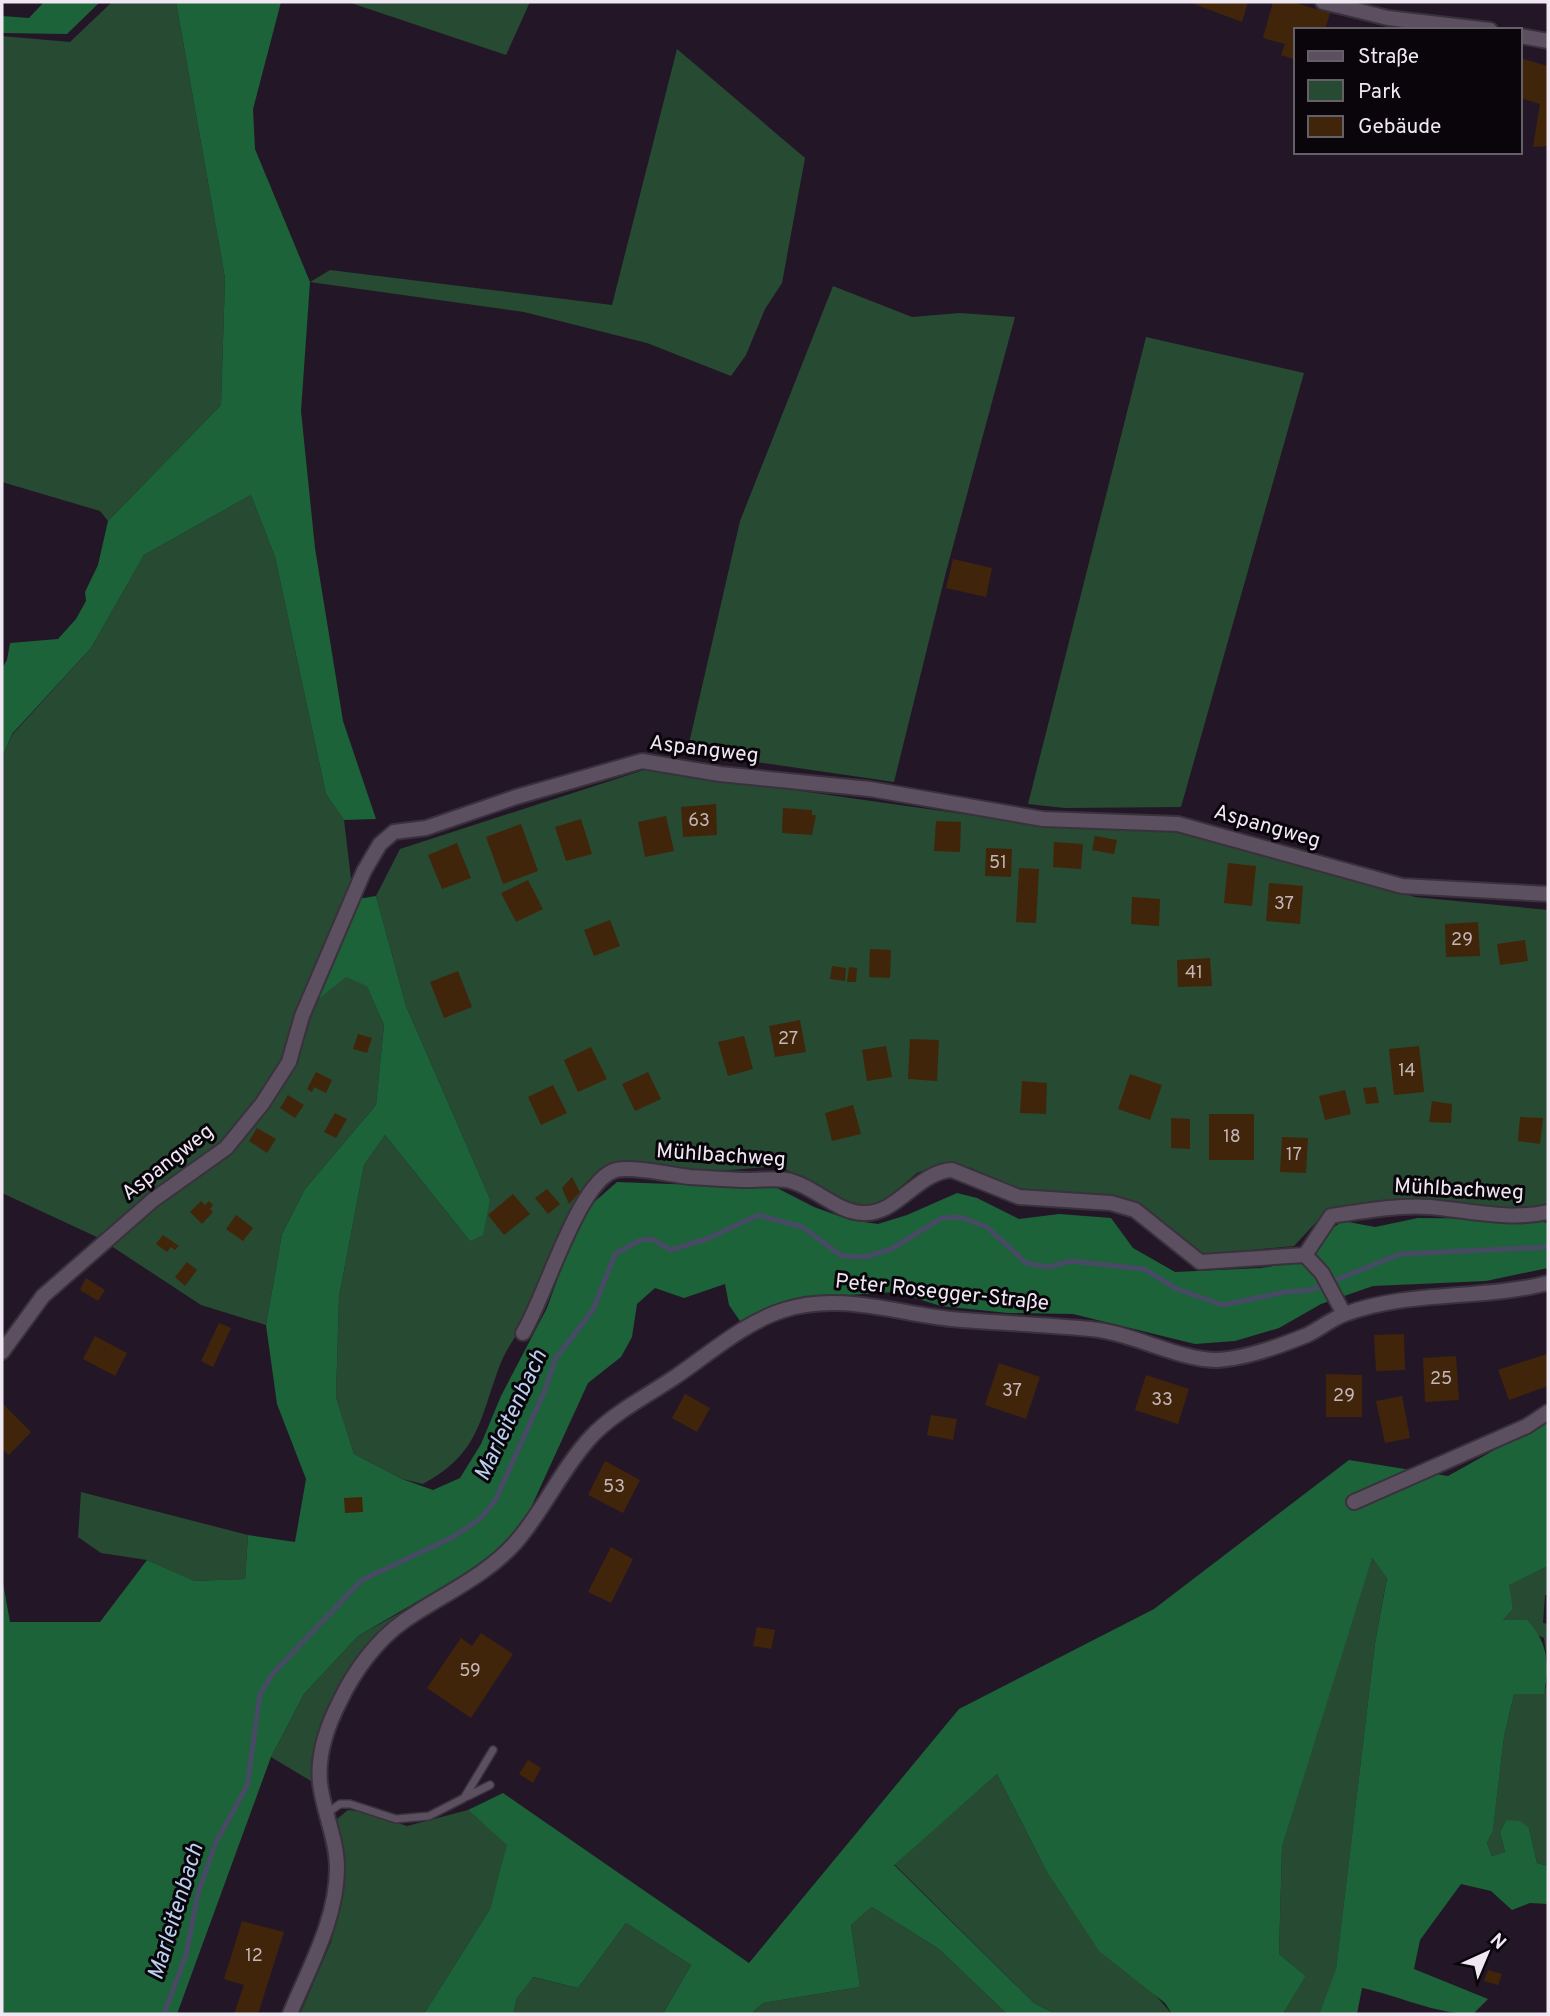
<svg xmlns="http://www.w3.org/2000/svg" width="1550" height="2016" viewBox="0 0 1550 2016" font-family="Overpass,sans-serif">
<rect width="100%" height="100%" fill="#231727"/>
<path fill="#274a32" d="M112,2H176L225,278L221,405L108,521L100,511L2,482V36L70,42Z
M348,2H530L506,55Z
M677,49L805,158L782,283L765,309L746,355L731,376L647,343L524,312L310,282L330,270L612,305Z
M833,286L912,317L960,313L1015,317L946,572L894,782L687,752L740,521Z
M1146,337L1304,373L1181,807L1065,808L1028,804Z
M251,495L275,557L326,794L344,820L352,887L316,1001L346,976L367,985L384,1025L376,1105L305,1189L282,1234L266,1325L201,1305L99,1238L2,1193V759L12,735L91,648L144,555Z
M647,769L1040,825L1180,829L1415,897L1548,910V1206L1502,1210L1415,1199L1358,1207L1322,1216L1294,1246L1199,1255L1149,1212L1022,1192L971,1168L938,1165L917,1173L880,1204L865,1207L849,1205L780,1166L696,1173L619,1163L610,1165L569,1216L545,1282L535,1289L538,1299C527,1322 509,1342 500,1365C479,1420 480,1453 423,1484L402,1479L354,1454L336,1397L339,1297L364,1165L385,1135L470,1241L490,1199L406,1006L376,896L400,849Z
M81,1492L248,1535L245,1579L193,1581L147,1560L101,1553L78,1537Z
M1371,1557L1387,1577L1375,1643L1336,1970L1319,2014H1283L1306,1976L1279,1954L1282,1847Z
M1548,1566V1595H1545L1543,1623L1548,1624V1664L1544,1638L1503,1620L1513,1609L1508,1585Z
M405,1610L344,1707L311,1781L271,1757L304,1694L358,1636Z
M1548,1682V1866L1537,1863L1529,1828L1506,1820L1500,1832L1505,1852L1492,1856L1487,1843L1493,1829L1504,1737L1514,1694H1543Z
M997,1774L1046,1870L1172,2014H1055L1034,2003L894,1864Z
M348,1810L365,1812L407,1826L468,1810L508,1845L490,1909L424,2014H300L331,1942L345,1885L337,1819Z
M872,1907L939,1949L1007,2014H751L763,2003L860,1987L851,1925Z
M626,1923L691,1965L663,2014H513L517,1998L532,1977L578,1988Z"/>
<path fill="#1c6339" d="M44,2H100L67,34L2,33V16L29,18Z
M176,2H281L253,109L255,149L310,282L301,411L315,548L343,721L376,819L344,820L326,794L275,557L251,495L144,555L91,648L12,734L2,759V668L7,660L10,643L58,639L76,619L86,601L85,592L98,565L108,521L221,405L225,278Z
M376,896L406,1006L490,1199L483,1235L470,1241L385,1135L364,1165L339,1297L336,1397L354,1454L402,1479L433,1490L460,1478L481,1444L501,1396L547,1308L575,1231L593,1203L617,1182L777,1188L814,1207L850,1220L878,1224L907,1215L957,1193L977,1198L1019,1219L1059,1214L1111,1218L1133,1248L1175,1272L1261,1268L1300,1262L1313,1257L1328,1231L1343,1221L1375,1227L1418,1218L1529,1219L1548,1223V1268L1486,1281L1373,1286L1321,1304L1279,1328L1235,1341L1195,1344L1073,1314L1008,1313L941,1306L895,1292L803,1298L742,1324L729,1305L725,1284L684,1298L655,1288L637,1304L632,1337L621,1357L588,1383L523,1525L487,1561L358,1636L304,1694L271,1757L177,2014H2V1577L10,1622H100L147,1560L194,1581L245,1579L248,1535L295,1542L306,1479L277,1404L266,1325L282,1234L305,1189L376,1105L384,1025L367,986L346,977L315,1002L352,900Z
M1548,1420V1566L1509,1585L1513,1609L1503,1620H1527C1548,1642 1550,1664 1544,1694H1514L1504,1737L1493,1830L1487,1843L1492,1856L1505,1852L1500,1832L1506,1820L1520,1821L1529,1828L1537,1863L1548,1866V1904L1530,1903L1512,1910L1491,1891L1461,1884L1420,1940L1414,1969L1488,1999L1473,2014C1435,2014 1400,1996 1362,1988L1357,2014H1319L1336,1969L1375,1643L1387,1578L1372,1558L1282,1847L1279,1954L1306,1976L1283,2014H1172L1165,2003L1099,1951L1046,1870L997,1774L894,1865L1034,2003L1055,2014H1007L939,1949L872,1907L851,1925L860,1987L763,2003L751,2014H663L691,1965L626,1923L578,1988L533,1977L517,1998L513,2014H424L490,1909L507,1845L468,1810L503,1793L749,1963L959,1709L1154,1609L1349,1460L1448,1476Z"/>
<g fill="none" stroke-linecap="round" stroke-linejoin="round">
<path stroke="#484a65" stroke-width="5" d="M164,2014L186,1955L198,1893L216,1842L247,1786L260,1694L273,1673L362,1580L453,1537L480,1519L495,1501L545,1390L555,1359L593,1310L615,1254L640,1240L652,1239L671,1250L709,1238L758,1215L802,1227L842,1256L865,1257L891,1249L942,1218L960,1217L987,1227L1026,1263L1048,1267L1071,1261L1144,1269L1177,1289L1223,1305L1285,1292L1311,1290L1400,1254L1548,1247"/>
</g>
<path fill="#41250a" d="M1194,2H1248L1242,22L1194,4Z
M1273,2H1292L1330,13L1325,30H1296V60L1281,55L1285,44L1263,38Z
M1520,58L1548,66V146L1533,147L1540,104L1520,98Z
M953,559L992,568L986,597L946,588Z
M716,804L717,835L683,837L681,807Z
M783,808L812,810V815H816L812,835L782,833Z
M666,816L674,851L645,857L638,822Z
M581,819L592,854L566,861L555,827Z
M936,821L961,822L960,852L934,851Z
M521,824L538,871L503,884L486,837Z
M1095,836L1117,840L1114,854L1092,850Z
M1054,842L1083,844L1081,869L1053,867Z
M457,843L471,878L442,889L428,855Z
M986,848L1012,849L1011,877L985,876Z
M1228,863L1256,866L1252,906L1224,903Z
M1019,868L1039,869L1036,923L1016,922Z
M528,880L543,909L516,922L501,893Z
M1269,883L1303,886L1300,924L1266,921Z
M1132,897L1160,899L1159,926L1131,924Z
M610,920L620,946L594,956L584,930Z
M1478,922L1480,956L1446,957L1445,924Z
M1525,940L1528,961L1500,965L1497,944Z
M870,949L891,950L890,978L869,977Z
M1210,958L1212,986L1178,987L1177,960Z
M832,966L846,968L845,981L830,979Z
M849,967L857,968L856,982H847Z
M458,971L472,1007L444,1018L430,982Z
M800,1020L806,1052L775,1057L769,1026Z
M358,1034L372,1038L367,1053L353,1049Z
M744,1036L753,1069L728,1076L718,1042Z
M910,1039L939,1040L937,1081L908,1079Z
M886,1046L892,1077L867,1081L862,1050Z
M1419,1046L1424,1092L1394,1095L1389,1049Z
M591,1047L607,1079L578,1092L564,1060Z
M316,1072L332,1080L326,1093L314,1087L312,1092L307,1089Z
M648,1072L661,1099L635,1111L622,1084Z
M1130,1074L1162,1085L1150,1120L1118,1109Z
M1022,1081L1047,1083L1046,1114L1020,1113Z
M553,1085L567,1113L541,1125L528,1097Z
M1376,1087L1379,1103L1366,1104L1363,1088Z
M1345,1090L1351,1114L1325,1120L1319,1096Z
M288,1095L304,1105L295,1118L280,1108Z
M1432,1101L1452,1104L1451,1123L1429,1122Z
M853,1105L861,1134L832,1141L825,1113Z
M335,1113L347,1119L336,1138L324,1132Z
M1209,1114H1254V1160H1209Z
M1520,1117L1543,1118L1540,1144L1518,1141Z
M1171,1118L1190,1119V1149L1171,1148Z
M257,1128L276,1139L267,1153L249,1141Z
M1282,1137L1308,1138L1306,1173L1280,1172Z
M572,1177L580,1192L569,1204L562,1188Z
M547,1189L560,1204L548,1214L535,1198Z
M513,1194L530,1214L504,1235L488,1215Z
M201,1201L205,1205L209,1201L213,1205L210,1209L213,1212L202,1224L190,1212Z
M236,1215L253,1228L243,1241L226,1229Z
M163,1235L179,1246L175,1250L171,1247L167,1252L156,1244Z
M187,1262L197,1270L185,1286L175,1277Z
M86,1278L105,1290L98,1301L80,1290Z
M219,1323L231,1328L213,1367L201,1361Z
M1404,1334L1405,1370L1376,1371L1374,1335Z
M95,1336L127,1353L115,1376L83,1359Z
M1547,1354L1548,1386L1509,1400L1498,1370Z
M1456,1356L1459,1400L1425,1402L1423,1358Z
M999,1363L1040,1377L1026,1419L985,1405Z
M1326,1374L1362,1375V1417H1326Z
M1146,1375L1189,1389L1178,1424L1135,1410Z
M685,1394L710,1408L697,1432L672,1418Z
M1402,1396L1410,1438L1385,1443L1376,1401Z
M2,1403L31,1432L9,1455L2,1449Z
M931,1415L957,1419L953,1440L927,1435Z
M605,1461L640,1480L623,1513L588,1495Z
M362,1497L363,1512L345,1513L344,1498Z
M611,1547L633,1559L611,1603L588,1592Z
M757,1627L775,1630L771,1649L753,1646Z
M481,1633L513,1654L471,1718L427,1688L461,1638L472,1646Z
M528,1760L541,1768L533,1783L519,1774Z
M242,1921L284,1932L258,2014H234L244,1985L224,1979Z
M1488,1970L1502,1974L1498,1985L1484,1981Z"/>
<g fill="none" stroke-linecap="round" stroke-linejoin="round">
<defs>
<path id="service" d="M468,1796L490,1785
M327,1813L340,1804H350L396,1819L429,1816L464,1798L493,1750"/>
<path id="minor" d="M1323,2L1388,18L1490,30
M1520,36L1548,41
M1305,1255L1322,1273L1344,1314
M523,1333C545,1299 578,1180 616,1170C634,1166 671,1175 690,1177C710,1178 729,1180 749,1180C761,1180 774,1178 786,1180C814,1185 835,1212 863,1213C897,1215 917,1172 952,1170L1019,1197L1111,1203L1135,1210L1200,1262L1305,1255L1331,1216C1364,1211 1396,1205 1429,1207C1468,1210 1509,1221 1548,1212
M2,1352L43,1296L153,1200L226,1148L262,1104L289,1062L302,1016L364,871L380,844L394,832L426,828L516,797L642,761L720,774L870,789L1043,819L1178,824L1402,886L1548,894
M1354,1502L1527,1426L1548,1412
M290,2014C309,1968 337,1919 337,1868C337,1839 323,1811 320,1783C317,1754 327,1726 340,1701C354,1671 377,1640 404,1621C441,1595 485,1577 516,1542C544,1510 562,1468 591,1437C613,1413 647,1396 675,1377C709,1354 745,1322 784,1310C844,1291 902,1316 962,1320C1005,1323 1048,1325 1091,1329C1133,1333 1179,1360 1216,1360C1245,1359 1280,1346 1307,1335C1320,1329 1331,1319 1345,1314C1409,1290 1482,1300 1548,1283"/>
</defs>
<use href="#service" stroke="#39313c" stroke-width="10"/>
<use href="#minor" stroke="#39313c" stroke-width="18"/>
<use href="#service" stroke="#5c4f60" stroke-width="7"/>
<use href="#minor" stroke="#5c4f60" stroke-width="14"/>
</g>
<g text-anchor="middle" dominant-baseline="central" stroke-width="6" stroke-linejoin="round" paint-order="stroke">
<g font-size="18" fill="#c4b6b8">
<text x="699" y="821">63</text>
<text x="998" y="863">51</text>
<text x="1284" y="904">37</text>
<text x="1462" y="940">29</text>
<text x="1194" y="973">41</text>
<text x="788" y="1039">27</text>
<text x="1407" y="1071">14</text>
<text x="1232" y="1137">18</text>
<text x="1294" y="1155">17</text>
<text x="1441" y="1379">25</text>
<text x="1012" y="1391">37</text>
<text x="1344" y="1396">29</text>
<text x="1162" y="1400">33</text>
<text x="614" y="1487">53</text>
<text x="470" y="1671">59</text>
<text x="254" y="1956">12</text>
</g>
<g font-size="21" fill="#efe7f2" stroke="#09050b">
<text transform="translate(704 750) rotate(7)">Aspangweg</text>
<text transform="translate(1267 827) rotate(16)">Aspangweg</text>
<text transform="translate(721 1156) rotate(4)">Mühlbachweg</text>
<text transform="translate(168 1163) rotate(-38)">Aspangweg</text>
<text transform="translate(1459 1190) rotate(3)">Mühlbachweg</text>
<text transform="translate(942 1293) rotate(6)">Peter Rosegger-Straße</text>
</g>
<g font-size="23" font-style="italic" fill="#bad1f1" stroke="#09050b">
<text transform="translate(512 1416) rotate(-65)">Marleitenbach</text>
<text transform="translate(177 1912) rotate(-73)">Marleitenbach</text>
</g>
</g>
<rect width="1550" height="2016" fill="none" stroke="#efe7f2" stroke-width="7"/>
<rect x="1294" y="28" width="228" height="126" fill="#09050b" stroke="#655f67" stroke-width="2"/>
<rect x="1308" y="51" width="35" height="10" fill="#5c4f60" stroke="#655f67" stroke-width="2"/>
<text x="1358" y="63" font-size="21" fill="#efe7f2">Straße</text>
<rect x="1308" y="80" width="35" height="21" fill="#274a32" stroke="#655f67" stroke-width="2"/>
<text x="1358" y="98" font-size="21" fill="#efe7f2">Park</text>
<rect x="1308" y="116" width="35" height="21" fill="#41250a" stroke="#655f67" stroke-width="2"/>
<text x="1358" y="133" font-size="21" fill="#efe7f2">Gebäude</text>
<g transform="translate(1487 1953) rotate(44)" stroke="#09050b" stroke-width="5" paint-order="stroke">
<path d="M0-5L12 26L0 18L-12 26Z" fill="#efe7f2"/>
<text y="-10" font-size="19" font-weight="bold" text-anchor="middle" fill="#efe7f2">N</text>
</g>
</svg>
